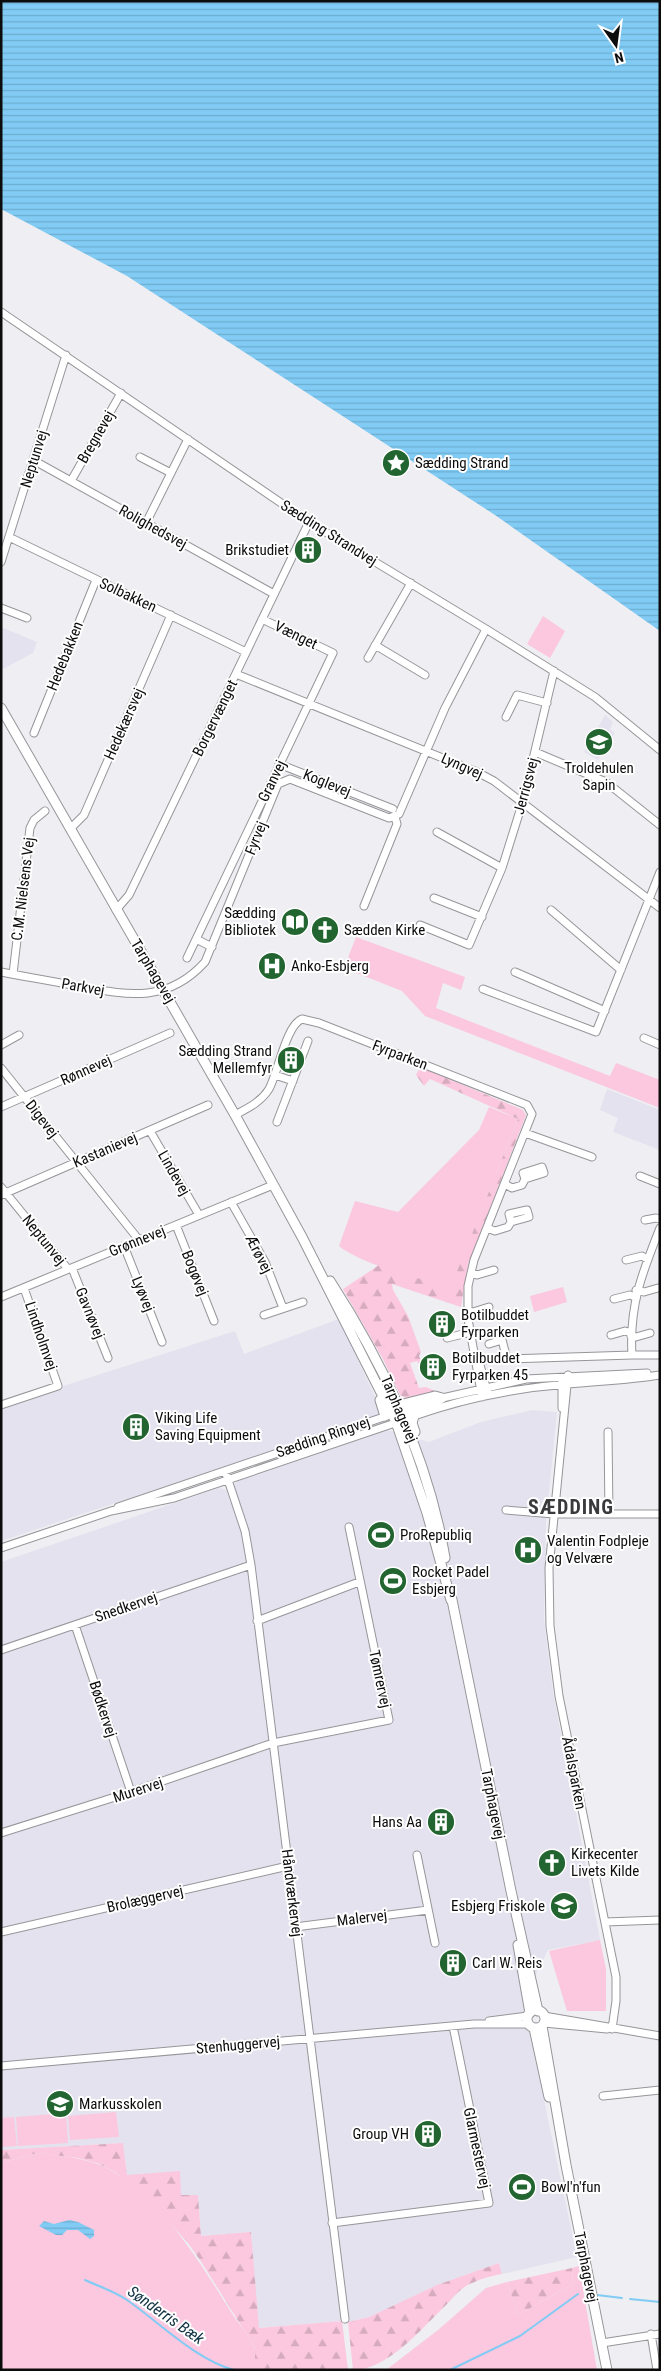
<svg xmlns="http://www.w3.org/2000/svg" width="661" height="2371" viewBox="0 0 661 2371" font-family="'Roboto Condensed',sans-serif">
<defs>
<pattern id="forest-firs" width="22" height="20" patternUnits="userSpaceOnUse" patternTransform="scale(1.25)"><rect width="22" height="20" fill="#fbc8df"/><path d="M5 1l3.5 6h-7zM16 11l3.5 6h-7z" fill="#d6abbe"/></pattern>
<pattern id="water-rules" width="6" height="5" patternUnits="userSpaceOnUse" patternTransform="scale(1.25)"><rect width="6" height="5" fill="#81cbf4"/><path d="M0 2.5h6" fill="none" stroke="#6eadd0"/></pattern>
</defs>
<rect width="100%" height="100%" fill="#eeeef3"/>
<path fill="#e4e2ee" d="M1,627L37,642L33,653L1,670Z
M605,715L613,722L610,729L615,733L598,760L584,752Z
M607,1089L660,1110V1150L613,1132L618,1118L600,1110Z
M339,1319L383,1414L1,1541V1409L54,1389L235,1331L244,1354Z
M532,1410L557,1412L546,1522L544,1620L553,1692L600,1940L548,1950L523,2000L577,2257L502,2274L499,2263L437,2285L369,2317L348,2322L342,2321L258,2328L251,2232L201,2236L198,2195H181L127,2175L123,2143L1,2150V1562L219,1488L226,1490L230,1502L238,1499L234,1486L238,1480L387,1430L429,1442L481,1422Z"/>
<path fill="#fbc8df" d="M543,616L565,631L550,658L527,644Z
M356,937L465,977L461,990L443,983L436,1008L610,1076L616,1063L660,1080V1108L425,1016L402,991L344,968Z
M489,1107L518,1119L450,1290C422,1280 359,1263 339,1246L355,1201L398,1212L479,1130Z
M563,1287L567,1302L534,1312L530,1296Z
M600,1940L606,1969V2011H567L549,1951Z
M116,2112L119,2137L70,2140L68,2116Z
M66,2113L68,2143L18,2146L16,2117Z
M14,2117L17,2146L1,2147V2118Z
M37,2153C64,2156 91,2158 114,2172C164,2203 201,2264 231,2312C238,2323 249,2336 254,2347C257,2353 255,2363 255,2370H1V2163Z
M579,2266L597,2370H386L438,2330L486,2288L507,2282L518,2315L573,2284L572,2268Z"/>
<path fill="url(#forest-firs)" d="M420,1067L523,1110L526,1115L468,1265L461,1307L392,1284L393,1290L408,1316L421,1352L419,1356L431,1383L417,1361L410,1363L419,1388L426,1387L437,1392L406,1398L400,1395L384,1361L343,1289L379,1265L450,1289L518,1119L430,1079L424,1086L416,1075Z
M123,2143L127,2175L180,2171L181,2195H198L201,2236L251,2232L259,2328L342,2321L348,2370H255V2348L202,2263L188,2243L142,2194L115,2172L97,2163L78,2158L37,2153L1,2163V2150Z
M499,2263L502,2274C490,2276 477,2280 466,2286C458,2291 452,2299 446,2305C422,2328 388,2370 353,2370L348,2322L369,2317L437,2285Z
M572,2268L573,2284L518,2315L507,2282Z"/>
<path fill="url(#water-rules)" d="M1,1H660V631L495,515L127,276L1,209Z
M69,2220L78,2222L94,2230V2236L90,2239L78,2230H67L62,2235H56L39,2226L44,2221L54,2224Z"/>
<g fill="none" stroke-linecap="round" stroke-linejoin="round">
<path stroke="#81cbf4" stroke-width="2" d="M85,2280C98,2286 114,2291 127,2300C159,2322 196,2360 234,2370
M597,2295L622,2298
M630,2299L660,2302
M450,2370L520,2336L578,2294"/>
<defs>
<path id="minor" d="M1,312L309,522L486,629L595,697L660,750
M140,457L171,473
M33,460L274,594
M71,481L121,393
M146,523L188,439
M9,537L246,652
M1,562L66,355
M1,608L27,618
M375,645L425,675
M368,658L411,583
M236,674L477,772L494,781L660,908
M506,717L517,695L547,703
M34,733L96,580
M535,752L606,782L660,825
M279,764L393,809
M70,829L84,815L171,615
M437,832L502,868
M434,898L482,917
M364,906L397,824L395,817
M116,910L129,895L309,522
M551,910L621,970
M420,925L469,945L502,868L523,801L554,671
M196,939L212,947
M187,958L333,653L262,619
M1,972C27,977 52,981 77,986C127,995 167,1004 205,962L278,784L290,779L389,818L399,814L445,708L486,629
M515,972L605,1011
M13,974L30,828L34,820L45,811
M483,989L596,1032L660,872
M644,1038L660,1045
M1,1045L19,1035
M1,1068L139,1240
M275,1075L293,1081
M1,1107L170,1033
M235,1115C248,1108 261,1102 269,1089C278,1073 286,1025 302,1019L319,1023L527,1105L532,1114L474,1260L468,1286V1319L482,1397
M277,1122L308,1041
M150,1131L199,1215
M525,1133L592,1157
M640,1176L660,1184
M505,1184L512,1188L522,1185L525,1179L544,1173L542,1167L523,1173L525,1179
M1,1187L68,1269
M1,1195L208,1105
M231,1202L265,1262L283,1308
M645,1220L656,1218L660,1219
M176,1225L214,1321
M487,1228L495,1231L508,1227L511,1222L529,1217L527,1210L509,1214L511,1222
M124,1246L162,1342
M626,1260L642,1256L647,1259
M72,1268L108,1358
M471,1273L477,1275L494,1270
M636,1290L644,1292L658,1288
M1,1297L273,1185
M614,1299L630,1295L635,1297
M468,1311L473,1312L489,1307
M264,1315L303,1302
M611,1335L625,1331L631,1333
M631,1336L636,1337L650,1333
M447,1338L471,1332
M489,1344L502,1340L507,1359
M632,1355H660
M477,1360L632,1355C629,1306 642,1273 660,1228
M477,1360L480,1365L487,1391
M568,1375L549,1568L550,1626L559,1696L616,1977V2001L612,2029
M562,1381V1408
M438,1399L526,1379L647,1373
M1,1405L58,1386L24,1288
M411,1417C461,1399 515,1388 568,1384C599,1381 629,1380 660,1375
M608,1432L609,1514
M225,1471L245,1531L251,1565L345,2319
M118,1507L428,1402
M506,1510L554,1514H660
M1,1548L111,1511L174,1498L401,1421
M257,1621L359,1582
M75,1625L131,1792
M1,1650L251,1565
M1,1833L131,1792L273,1743L389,1720L349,1527
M417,1855L435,1943
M605,1922L660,1920
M295,1927L428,1910
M1,1932L288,1866
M544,2016L660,2036
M489,2021L528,2016
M544,2023L607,2029
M1,2066L474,2024H528
M603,2096L660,2090
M332,2223L489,2203L453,2026
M651,2334L657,2370
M602,2343L660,2334"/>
<path id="major" d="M1,708L235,1115L302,1237L365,1361L396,1422L427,1513L451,1600
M330,1281C385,1366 428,1457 445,1558
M380,1400L385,1416
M399,1405L435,1396L442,1398
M407,1414L431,1405L442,1398
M414,1416L412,1423L415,1432
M451,1595L511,1891L538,2011
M518,1945L530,2013
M527 2019a9 9 0 1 1 18 0a9 9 0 1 1-18 0Z
M542,2026L566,2165L607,2370
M534,2028L549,2097"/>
</defs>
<use href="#minor" stroke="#96969a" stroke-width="9"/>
<use href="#major" stroke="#96969a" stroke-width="11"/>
<use href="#minor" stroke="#fff" stroke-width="7"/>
<use href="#major" stroke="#fff" stroke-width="9"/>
</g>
<defs>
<symbol id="sight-disc" viewBox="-11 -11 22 22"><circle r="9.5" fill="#226530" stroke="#fff"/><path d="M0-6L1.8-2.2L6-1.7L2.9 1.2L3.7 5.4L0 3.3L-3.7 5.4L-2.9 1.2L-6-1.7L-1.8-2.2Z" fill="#fff"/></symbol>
<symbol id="building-disc" viewBox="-11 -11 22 22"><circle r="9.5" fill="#226530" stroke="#fff"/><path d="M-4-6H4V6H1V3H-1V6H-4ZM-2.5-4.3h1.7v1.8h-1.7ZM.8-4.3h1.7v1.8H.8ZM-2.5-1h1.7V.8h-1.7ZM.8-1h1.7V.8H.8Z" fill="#fff"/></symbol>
<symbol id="school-disc" viewBox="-11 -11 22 22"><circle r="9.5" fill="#226530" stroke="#fff"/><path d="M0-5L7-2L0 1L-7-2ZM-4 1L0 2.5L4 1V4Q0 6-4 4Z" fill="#fff"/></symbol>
<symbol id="library-disc" viewBox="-11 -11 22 22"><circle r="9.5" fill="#226530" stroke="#fff"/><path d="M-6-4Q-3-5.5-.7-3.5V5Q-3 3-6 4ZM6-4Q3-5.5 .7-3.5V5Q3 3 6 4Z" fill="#fff"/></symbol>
<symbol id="church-disc" viewBox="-11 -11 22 22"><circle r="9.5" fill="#226530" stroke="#fff"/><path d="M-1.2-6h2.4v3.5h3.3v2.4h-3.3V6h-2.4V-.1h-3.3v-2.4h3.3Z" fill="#fff"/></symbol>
<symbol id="hospital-disc" viewBox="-11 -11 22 22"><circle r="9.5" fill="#226530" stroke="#fff"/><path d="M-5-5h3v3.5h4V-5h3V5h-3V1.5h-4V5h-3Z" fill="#fff"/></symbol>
<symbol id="stadium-disc" viewBox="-11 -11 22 22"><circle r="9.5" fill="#226530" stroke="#fff"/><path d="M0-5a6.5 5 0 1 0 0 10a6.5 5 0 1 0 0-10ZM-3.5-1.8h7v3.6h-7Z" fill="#fff"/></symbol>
</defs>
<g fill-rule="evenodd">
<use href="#sight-disc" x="380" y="447" width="32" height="32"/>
<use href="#building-disc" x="292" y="534" width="32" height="32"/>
<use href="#school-disc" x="583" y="726" width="32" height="32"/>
<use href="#library-disc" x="279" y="906" width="32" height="32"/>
<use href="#church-disc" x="309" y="914" width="32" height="32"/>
<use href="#hospital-disc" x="256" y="950" width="32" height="32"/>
<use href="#building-disc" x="275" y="1044" width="32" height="32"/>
<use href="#building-disc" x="426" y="1308" width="32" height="32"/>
<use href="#building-disc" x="417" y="1351" width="32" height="32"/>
<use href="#building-disc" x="120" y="1411" width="32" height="32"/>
<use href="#stadium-disc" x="365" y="1519" width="32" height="32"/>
<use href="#hospital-disc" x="512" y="1534" width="32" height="32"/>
<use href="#stadium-disc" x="377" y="1565" width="32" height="32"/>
<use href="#building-disc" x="425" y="1806" width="32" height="32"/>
<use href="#church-disc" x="536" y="1847" width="32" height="32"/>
<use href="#school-disc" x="548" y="1890" width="32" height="32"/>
<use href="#building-disc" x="437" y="1947" width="32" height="32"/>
<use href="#school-disc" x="44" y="2088" width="32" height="32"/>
<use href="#building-disc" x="412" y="2118" width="32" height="32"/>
<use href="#stadium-disc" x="506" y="2171" width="32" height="32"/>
</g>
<g text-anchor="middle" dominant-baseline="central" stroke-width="4" stroke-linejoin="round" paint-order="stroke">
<g font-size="15" fill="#0c0c0d" stroke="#fff">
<text transform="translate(96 437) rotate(-60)">Bregnevej</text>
<text transform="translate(34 459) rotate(-73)">Neptunvej</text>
<text transform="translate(153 527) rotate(29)">Rolighedsvej</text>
<text transform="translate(329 533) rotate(32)">Sædding Strandvej</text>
<text transform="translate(128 595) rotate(25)">Solbakken</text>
<text transform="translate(296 635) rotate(26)">Vænget</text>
<text transform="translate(65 656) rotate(-68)">Hedebakken</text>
<text transform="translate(215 718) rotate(-64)">Borgervænget</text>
<text transform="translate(124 724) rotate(-66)">Hedekærsvej</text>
<text transform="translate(462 766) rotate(24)">Lyngvej</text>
<text transform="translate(272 781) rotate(-64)">Granvej</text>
<text transform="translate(327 783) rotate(22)">Koglevej</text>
<text transform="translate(526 786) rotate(-75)">Jerrigsvej</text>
<text transform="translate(256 838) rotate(-68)">Fyrvej</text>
<text transform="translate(23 889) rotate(-83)">C.M. Nielsens Vej</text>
<text transform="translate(153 971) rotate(59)">Tarphagevej</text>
<text transform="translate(83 987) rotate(10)">Parkvej</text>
<text transform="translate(400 1055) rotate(21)">Fyrparken</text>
<text transform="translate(86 1070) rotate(-24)">Rønnevej</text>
<text transform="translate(42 1119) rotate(52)">Digevej</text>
<text transform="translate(105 1150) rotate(-23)">Kastanievej</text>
<text transform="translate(174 1173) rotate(60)">Lindevej</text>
<text transform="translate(44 1240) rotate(51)">Neptunvej</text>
<text transform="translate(137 1241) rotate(-22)">Grønnevej</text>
<text transform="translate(259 1254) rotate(63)">Ærøvej</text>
<text transform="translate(195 1273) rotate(68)">Bogøvej</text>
<text transform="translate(143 1294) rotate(68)">Lyøvej</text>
<text transform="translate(90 1313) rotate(68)">Gavnøvej</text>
<text transform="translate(41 1336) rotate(71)">Lindholmvej</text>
<text transform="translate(399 1409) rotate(67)">Tarphagevej</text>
<text transform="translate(323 1437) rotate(-19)">Sædding Ringvej</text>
<text transform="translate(126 1607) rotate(-19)">Snedkervej</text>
<text transform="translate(380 1679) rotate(78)">Tømrervej</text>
<text transform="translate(103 1709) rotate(72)">Bødkervej</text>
<text transform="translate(574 1773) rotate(79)">Ådalsparken</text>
<text transform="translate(138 1790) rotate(-18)">Murervej</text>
<text transform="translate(493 1804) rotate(79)">Tarphagevej</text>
<text transform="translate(292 1893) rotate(83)">Håndværkervej</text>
<text transform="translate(145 1899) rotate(-13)">Brolæggervej</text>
<text transform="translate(362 1918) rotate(-7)">Malervej</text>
<text transform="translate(238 2045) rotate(-5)">Stenhuggervej</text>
<text transform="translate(477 2148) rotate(78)">Glarmestervej</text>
<text transform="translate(586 2267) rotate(79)">Tarphagevej</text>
</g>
<g font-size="15" fill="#0c0c0d" stroke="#fff" text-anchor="start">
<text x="415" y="463">Sædding Strand</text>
<text x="289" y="550" text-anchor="end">Brikstudiet</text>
<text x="599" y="768" text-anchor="middle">Troldehulen<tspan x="599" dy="17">Sapin</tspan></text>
<text x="276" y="913" text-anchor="end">Sædding<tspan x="276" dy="17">Bibliotek</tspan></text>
<text x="344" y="930">Sædden Kirke</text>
<text x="291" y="966">Anko-Esbjerg</text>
<text x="272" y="1051" text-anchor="end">Sædding Strand<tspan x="272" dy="17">Mellemfyr</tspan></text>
<text x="461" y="1315">Botilbuddet<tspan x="461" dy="17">Fyrparken</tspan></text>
<text x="452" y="1358">Botilbuddet<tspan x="452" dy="17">Fyrparken 45</tspan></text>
<text x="155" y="1418">Viking Life<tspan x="155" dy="17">Saving Equipment</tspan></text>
<text x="400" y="1535">ProRepubliq</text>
<text x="547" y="1541">Valentin Fodpleje<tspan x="547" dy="17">og Velvære</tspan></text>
<text x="412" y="1572">Rocket Padel<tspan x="412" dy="17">Esbjerg</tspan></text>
<text x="422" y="1822" text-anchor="end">Hans Aa</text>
<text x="571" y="1854">Kirkecenter<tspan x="571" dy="17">Livets Kilde</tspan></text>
<text x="545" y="1906" text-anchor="end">Esbjerg Friskole</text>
<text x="472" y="1963">Carl W. Reis</text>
<text x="79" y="2104">Markusskolen</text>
<text x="409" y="2134" text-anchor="end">Group VH</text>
<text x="541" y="2187">Bowl'n'fun</text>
</g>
<g font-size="16" font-style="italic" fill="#123344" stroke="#fff">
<text transform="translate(166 2315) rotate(35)">Sønderris Bæk</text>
</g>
<g font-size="20" font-weight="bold" letter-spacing="1" fill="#3a3a3d" stroke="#fff">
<text x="571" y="1507">SÆDDING</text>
</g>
</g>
<rect width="661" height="2371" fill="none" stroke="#0c0c0d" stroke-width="5"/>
<g transform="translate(616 45) rotate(166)" stroke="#ffffff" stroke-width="4" paint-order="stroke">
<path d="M0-4L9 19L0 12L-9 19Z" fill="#0c0c0d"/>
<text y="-8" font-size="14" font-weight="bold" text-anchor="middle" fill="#0c0c0d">N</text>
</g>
</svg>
